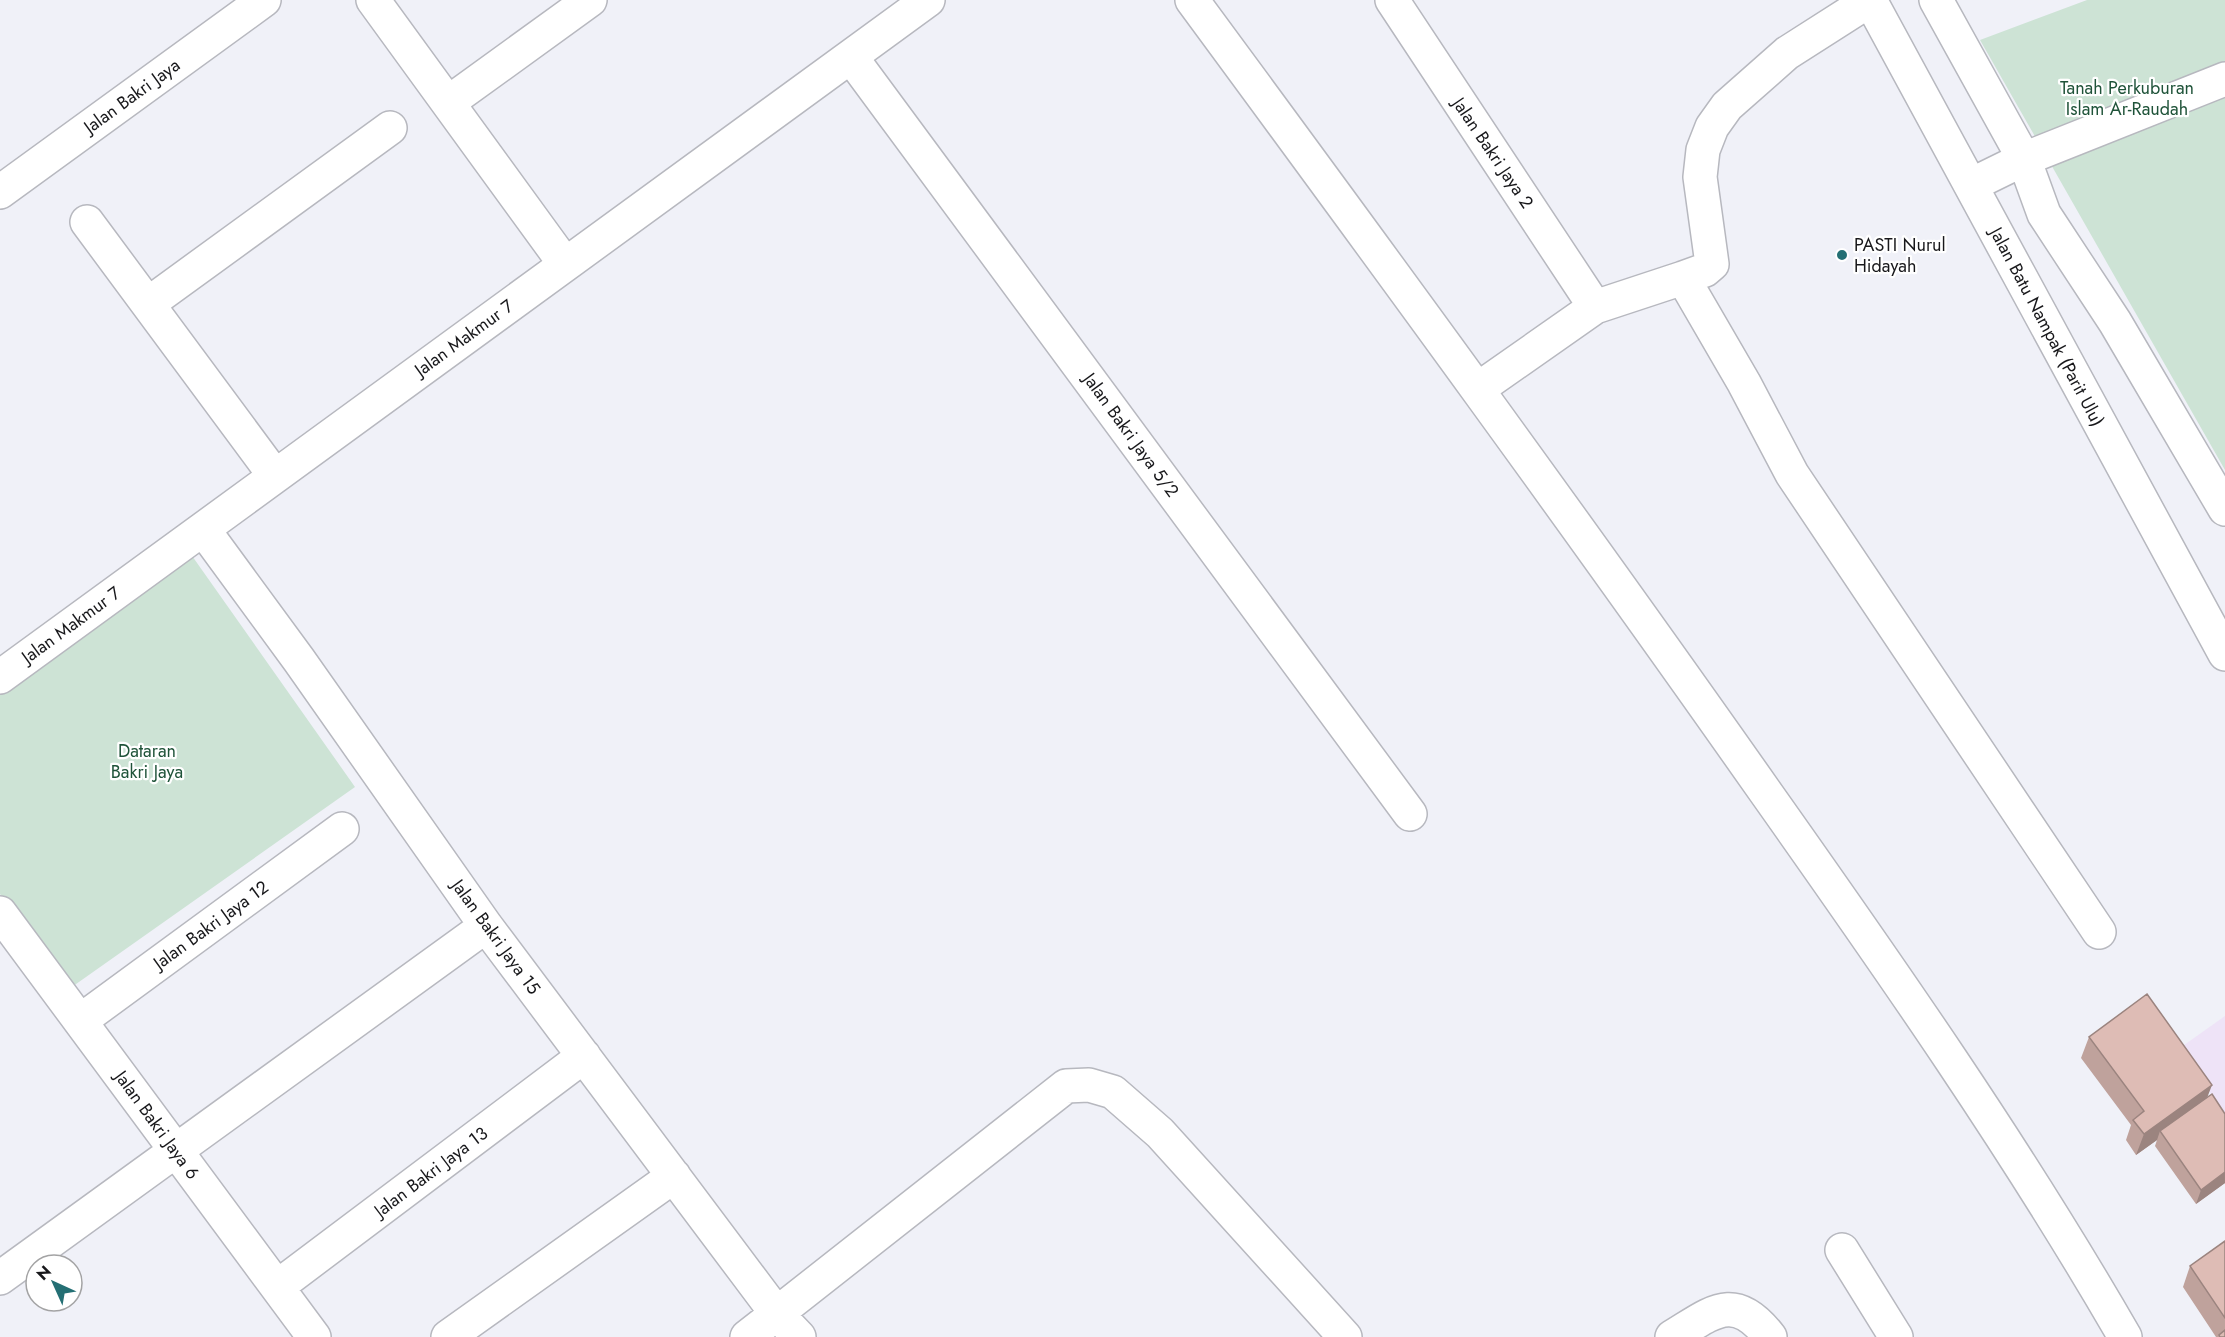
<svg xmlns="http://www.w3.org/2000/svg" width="2225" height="1337" viewBox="0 0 2225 1337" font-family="Jost,sans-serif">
<rect width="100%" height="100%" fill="#f0f1f8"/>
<path fill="#eee3f7" d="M2225,1016V1115L2180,1048Z"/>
<path fill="#cde3d5" d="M2087,0H2225V470L1980,40Z
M190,553L355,787L69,989L0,894V694Z"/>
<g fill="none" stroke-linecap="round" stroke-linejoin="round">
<defs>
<path id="minor" d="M373,0L565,264
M1192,0C1385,262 1577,524 1764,790C1890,968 2016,1148 2125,1337
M1392,0L1595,307
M1870,0L2225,654
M1936,0L2024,159L2044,214L2115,322L2225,509
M851,57L1410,814
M449,102L590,0
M1971,185L2024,159L2225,79
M0,192L264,0
M87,222L275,476
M1683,278L1705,270L1712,264L1700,177L1703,150L1712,127L1727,106L1787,53L1870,0
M148,304L390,128
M1478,389L1595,307L1683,278L1744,383L1792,474L2099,932
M203,529L299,660L486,926L777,1314L799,1337
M0,677L928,0
M0,913L314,1337
M80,1021L342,829
M1842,1250L1896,1337
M0,1278L486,926
M277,1287L584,1056
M448,1337L674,1176
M747,1337L1066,1086L1089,1085L1113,1092L1160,1133L1345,1337
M1672,1337C1712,1313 1734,1290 1770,1337"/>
</defs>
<use href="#minor" stroke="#b7b8bf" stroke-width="36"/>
<use href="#minor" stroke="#fff" stroke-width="33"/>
</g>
<path fill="#bfa29c" d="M2089,1037L2207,1097L2225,1183L2196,1204L2155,1146L2157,1140L2136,1155L2126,1140L2131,1125L2081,1058Z
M2225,1241V1337H2216L2183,1287L2190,1266Z"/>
<path fill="#9b847f" d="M2212,1085L2204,1106L2160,1131L2157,1140L2136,1155L2144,1134Z
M2225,1172V1183L2196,1204L2201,1190Z"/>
<path fill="#debcb5" stroke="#9b847f" stroke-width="1.5" d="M2147,994L2212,1085L2144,1134L2133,1120L2144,1111L2089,1037Z
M2212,1094L2225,1114V1172L2201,1190L2160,1131Z
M2225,1241V1318L2190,1266Z
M2225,1330V1337H2220L2219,1335Z"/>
<circle fill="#246f74" stroke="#fff" stroke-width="2" cx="1842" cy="255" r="6"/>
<g text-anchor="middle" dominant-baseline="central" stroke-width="4.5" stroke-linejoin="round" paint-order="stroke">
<g font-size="18" fill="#1f5339" stroke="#fff">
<text x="2127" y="88">Tanah Perkuburan<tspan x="2127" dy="21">Islam Ar-Raudah</tspan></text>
<text x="147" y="751">Dataran<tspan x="147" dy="21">Bakri Jaya</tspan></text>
</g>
<g font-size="18" fill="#18181b" stroke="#fff">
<text transform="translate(132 96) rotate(-36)">Jalan Bakri Jaya</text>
<text transform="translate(1493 153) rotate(56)">Jalan Bakri Jaya 2</text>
<text transform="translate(2047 327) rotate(62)">Jalan Batu Nampak (Parit Ulu)</text>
<text transform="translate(464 338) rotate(-36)">Jalan Makmur 7</text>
<text transform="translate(1131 435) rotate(54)">Jalan Bakri Jaya 5/2</text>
<text transform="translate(71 625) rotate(-36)">Jalan Makmur 7</text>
<text transform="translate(211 925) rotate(-36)">Jalan Bakri Jaya 12</text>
<text transform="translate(496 937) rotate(54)">Jalan Bakri Jaya 15</text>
<text transform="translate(157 1125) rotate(54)">Jalan Bakri Jaya 6</text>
<text transform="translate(431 1172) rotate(-37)">Jalan Bakri Jaya 13</text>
</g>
<g font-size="18" fill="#18181b" stroke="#fff" text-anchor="start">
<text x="1854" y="245">PASTI Nurul<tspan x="1854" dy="21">Hidayah</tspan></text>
</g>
</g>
<g transform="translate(54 1283) rotate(315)"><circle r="28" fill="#ffffff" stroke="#a3a3a4" stroke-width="1.5"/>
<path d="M0-4.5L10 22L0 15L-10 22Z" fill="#246f74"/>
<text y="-9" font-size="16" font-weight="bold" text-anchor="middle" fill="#18181b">N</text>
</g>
</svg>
